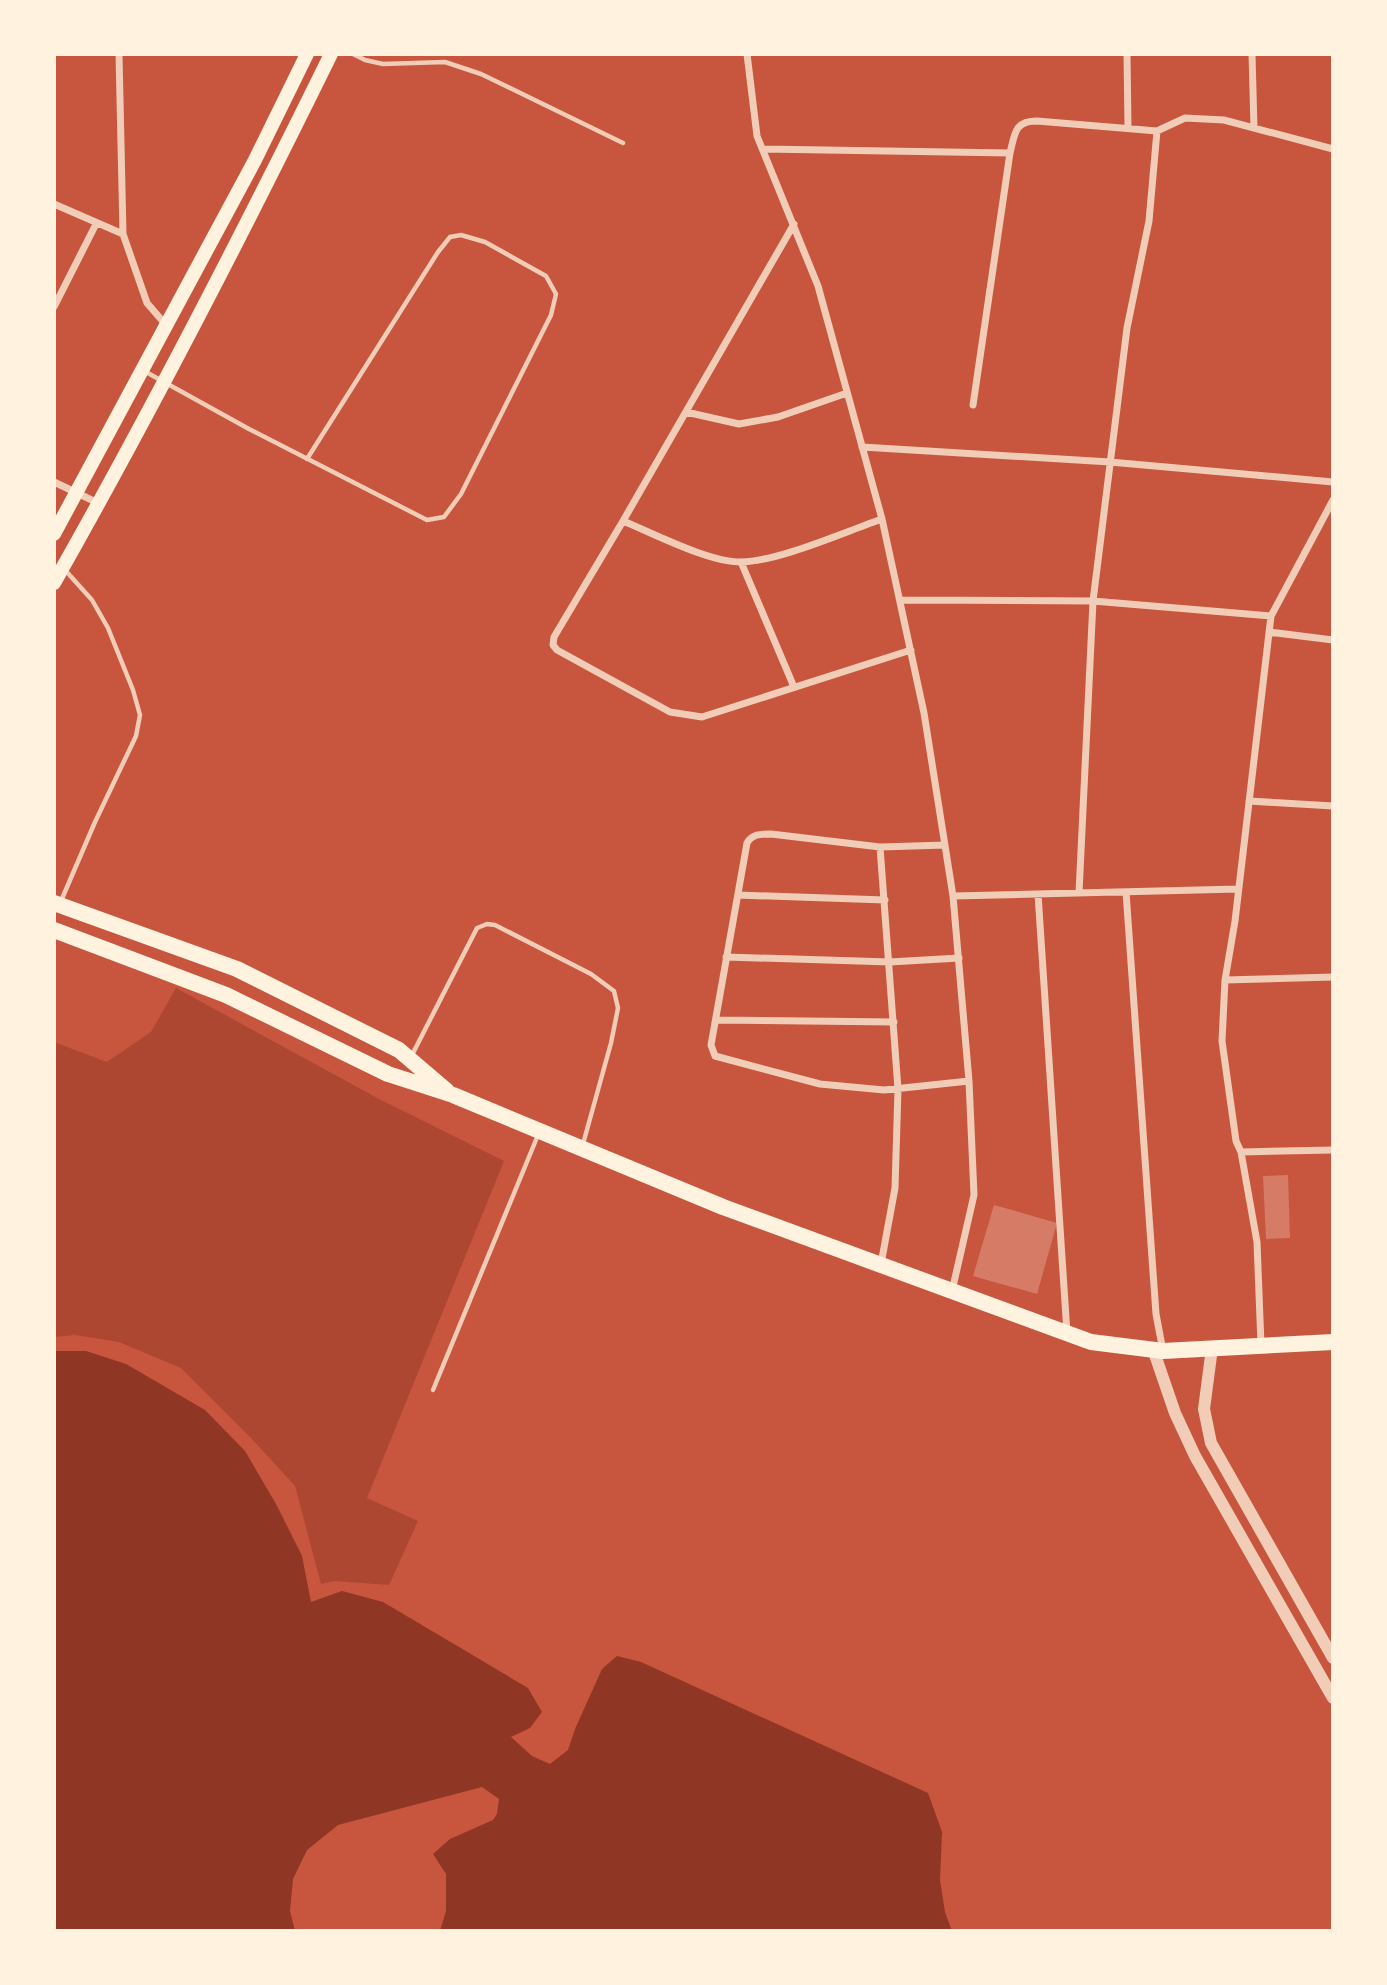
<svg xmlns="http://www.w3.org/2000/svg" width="1387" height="1985" viewBox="0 0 1387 1985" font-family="Karla,sans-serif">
<rect width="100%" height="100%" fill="#c8553d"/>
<path fill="#ae4732" d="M176,988L379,1099L504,1161L367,1498L418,1521L389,1585L334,1581L321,1584L295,1486L251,1438L181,1368L119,1342L75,1335L54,1337V1042L107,1062L151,1032Z"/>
<path fill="#8f3625" d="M54,1351H86L126,1364L205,1410L245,1451L276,1504L302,1556L311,1602L342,1591L383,1602L528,1688L542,1712L530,1728L511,1737L532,1756L550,1764L568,1750L575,1729L602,1669L617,1656L641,1662L928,1793L942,1832L940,1880L945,1912L952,1931H440L446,1911V1874L433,1854L450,1839L493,1820L497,1814L499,1799L482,1787L338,1825L307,1850L293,1879L290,1911L295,1931H54Z"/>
<path fill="#d67c66" d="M1288,1175L1290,1238L1266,1239L1263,1176Z
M994,1205L1057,1223L1037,1294L973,1276Z"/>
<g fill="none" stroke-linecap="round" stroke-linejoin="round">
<path stroke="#f1ccb7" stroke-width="4.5" d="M353,54L365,60L383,64L445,62L481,74L623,143
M146,372L249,429L427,520L444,517L461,494L551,315L556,294L546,276L485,242L461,235L450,237L438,252L307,459
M61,901L95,822L136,736L140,715L133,690L108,628L92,600L65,570
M412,1055L477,928L487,924L495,925L591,974L614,991L618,1008L611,1043L583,1144
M433,1390L538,1135"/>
<path stroke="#f1ccb7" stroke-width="7" d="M119,54L123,234L147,303L166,325
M747,54L757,136L818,286L882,519L924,713L953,896L969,1081L974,1195L952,1291
M1127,54L1128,127
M1252,54L1254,128
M763,149L1010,153
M54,204L123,234
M794,224L623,521L554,637L553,645L557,650L670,712L702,717L911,650
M54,307L96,224
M973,405L1010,153C1015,134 1014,121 1037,121L1157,131L1185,118L1224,120L1333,149
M686,412L739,424L778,417L847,393
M862,447L1110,462L1333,482
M54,482L98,503
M623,521C655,534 708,562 741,562C780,561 844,532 882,519
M741,562L794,687
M900,600L1093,601L1271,616
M1269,632L1333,640
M1249,801L1333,806
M945,845L880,847L771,834C760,834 752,834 747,843L711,1045L715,1056L820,1084L884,1090L969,1081
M880,847L898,1089L895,1188L881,1264
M1126,892L1156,1314L1163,1351
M1079,893L1093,601L1127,328L1149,221L1157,131
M1038,894L1067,1333
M738,895L885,900
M953,896L1238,889
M726,957L890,962L959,958
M1225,980L1333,977
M716,1020L894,1022
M1241,1152L1333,1150
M1261,1345L1257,1242L1241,1152L1236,1141L1222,1041L1225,980L1235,921L1271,616L1333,500"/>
<path stroke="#f1ccb7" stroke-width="12" d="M1212,1348L1204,1409L1211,1443L1333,1658
M1153,1349L1175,1413L1195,1456L1333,1698"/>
<path stroke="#fff3e0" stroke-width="14" d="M54,534L255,160L307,54
M54,583C152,410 243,233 331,54"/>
<path stroke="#fff3e0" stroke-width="16" d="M54,903L237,969L399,1050L447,1091
M54,930L226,995L388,1074L453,1095L723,1207L1091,1342L1163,1351L1333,1342"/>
</g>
<rect width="1387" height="1985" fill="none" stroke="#fff3e0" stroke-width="112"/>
</svg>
